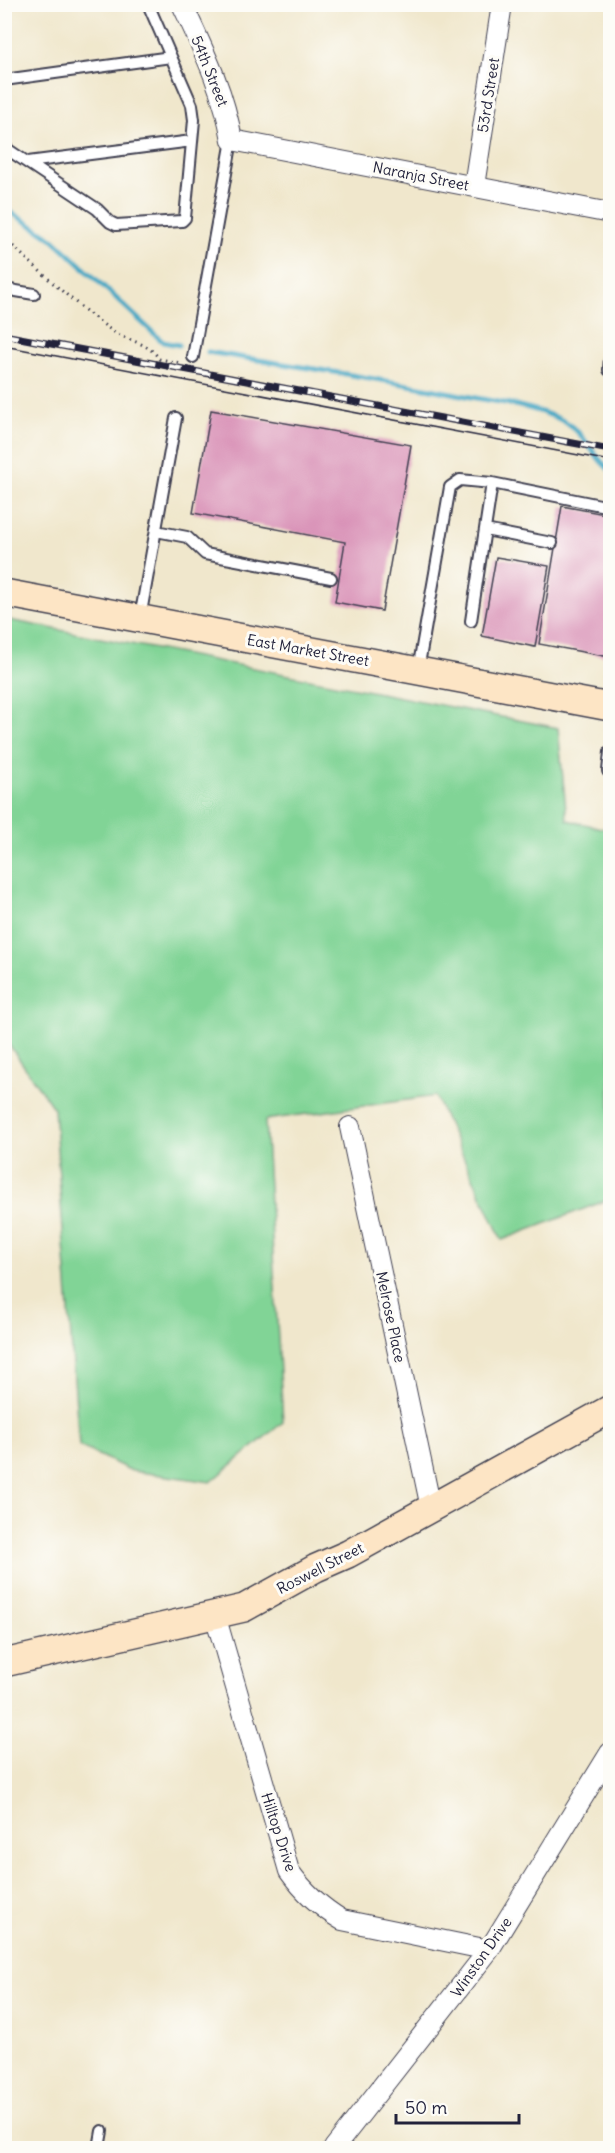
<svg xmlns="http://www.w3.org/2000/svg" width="615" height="2153" viewBox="0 0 615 2153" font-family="Delius,sans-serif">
<rect width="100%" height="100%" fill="#fdfcf7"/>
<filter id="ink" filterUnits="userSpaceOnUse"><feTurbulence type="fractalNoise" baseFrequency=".0167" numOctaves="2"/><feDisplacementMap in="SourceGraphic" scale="12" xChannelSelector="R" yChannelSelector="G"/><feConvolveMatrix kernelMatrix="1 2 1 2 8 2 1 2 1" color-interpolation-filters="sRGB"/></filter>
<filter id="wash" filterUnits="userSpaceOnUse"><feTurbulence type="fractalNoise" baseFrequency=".008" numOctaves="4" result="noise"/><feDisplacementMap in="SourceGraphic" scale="24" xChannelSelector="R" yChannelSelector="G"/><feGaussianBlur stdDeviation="1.35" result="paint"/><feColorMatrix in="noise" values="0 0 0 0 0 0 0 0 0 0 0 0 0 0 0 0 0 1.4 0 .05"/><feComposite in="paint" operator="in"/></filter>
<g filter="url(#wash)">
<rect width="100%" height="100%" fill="#f0e7cc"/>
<path fill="#81d496" stroke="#527b68" stroke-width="1.5" d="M4,619L558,728L567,820L610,830V1199L502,1240L435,1096L265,1120L283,1422L211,1482L132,1471L79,1446L54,1109L5,1039Z"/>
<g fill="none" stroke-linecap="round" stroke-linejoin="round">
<path stroke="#45a8c5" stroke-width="5" d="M4,208L53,239L163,342L179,345
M208,352C294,366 380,378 466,396C495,402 527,405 555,417C586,430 588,452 610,470"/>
</g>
<g id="blocks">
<path fill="#d992b7" d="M211,410L411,445L382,611L335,602L345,542L193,513Z
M562,506L610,515V657L539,644Z
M496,557L549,566L535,647L482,636Z"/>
</g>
</g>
<g filter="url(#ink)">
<use href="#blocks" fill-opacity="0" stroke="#414051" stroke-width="1.5"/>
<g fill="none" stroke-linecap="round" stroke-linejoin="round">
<defs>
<path id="lane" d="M4,80L171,57
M4,147L97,209L110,222L116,225L182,221L185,218L194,120L192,105L148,4
M28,162L192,141
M4,289L34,294
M193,357L232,140
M609,370L610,357
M485,530L552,543
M156,531L187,537L205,554L331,578
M140,618L176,418
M471,621L492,483
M418,670L450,487L460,480L492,483L610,507
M608,771L610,752
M99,2148L102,2131"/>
<path id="street" d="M182,4C203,49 224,91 232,140L610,213
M474,186L502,4
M350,1127L431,1508
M215,1615L289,1871C304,1892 320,1907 342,1920L489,1950
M334,2148L489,1950L610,1753"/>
<path id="secondary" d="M4,593L610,707
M4,1663L244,1608L316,1568L348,1554L610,1409"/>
</defs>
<use href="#lane" stroke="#414051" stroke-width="14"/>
<use href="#street" stroke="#414051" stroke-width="22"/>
<use href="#secondary" stroke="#414051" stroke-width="30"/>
<path stroke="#414051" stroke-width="3" stroke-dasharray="1.5 4.5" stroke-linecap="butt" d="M4,238C39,270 73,303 111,330C126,341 149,342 159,359L181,363"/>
<use href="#lane" stroke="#fff" stroke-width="10"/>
<use href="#street" stroke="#fff" stroke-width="20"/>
<use href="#secondary" stroke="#fde5c5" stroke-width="27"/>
<path stroke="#22223b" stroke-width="1.5" d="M4,346L610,461"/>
<defs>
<path id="rail" d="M4,335L610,450"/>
</defs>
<use href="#rail" stroke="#22223b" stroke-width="7"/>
<use href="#rail" stroke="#fdfcf7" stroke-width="4.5" stroke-dasharray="14" stroke-linecap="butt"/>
</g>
</g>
<g text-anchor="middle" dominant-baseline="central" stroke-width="6" stroke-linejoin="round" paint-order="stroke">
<g font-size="15" fill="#22223b" stroke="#fdfcf7">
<text transform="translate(210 71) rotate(68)">54th Street</text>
<text transform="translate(488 95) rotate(-81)">53rd Street</text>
<text transform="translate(421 176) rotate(11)">Naranja Street</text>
<text transform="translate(308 650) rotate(10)">East Market Street</text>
<text transform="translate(391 1317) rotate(78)">Melrose Place</text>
<text transform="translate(320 1568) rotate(-27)">Roswell Street</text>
<text transform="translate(279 1832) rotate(72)">Hilltop Drive</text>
<text transform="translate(481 1957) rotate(-55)">Winston Drive</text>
</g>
</g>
<rect width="615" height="2153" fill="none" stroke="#fdfcf7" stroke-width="24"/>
<path d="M396 2114v9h123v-9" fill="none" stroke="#22223b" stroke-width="3"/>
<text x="405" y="2114" font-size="18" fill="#22223b" stroke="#fdfcf7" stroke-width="4.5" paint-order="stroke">50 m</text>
</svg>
